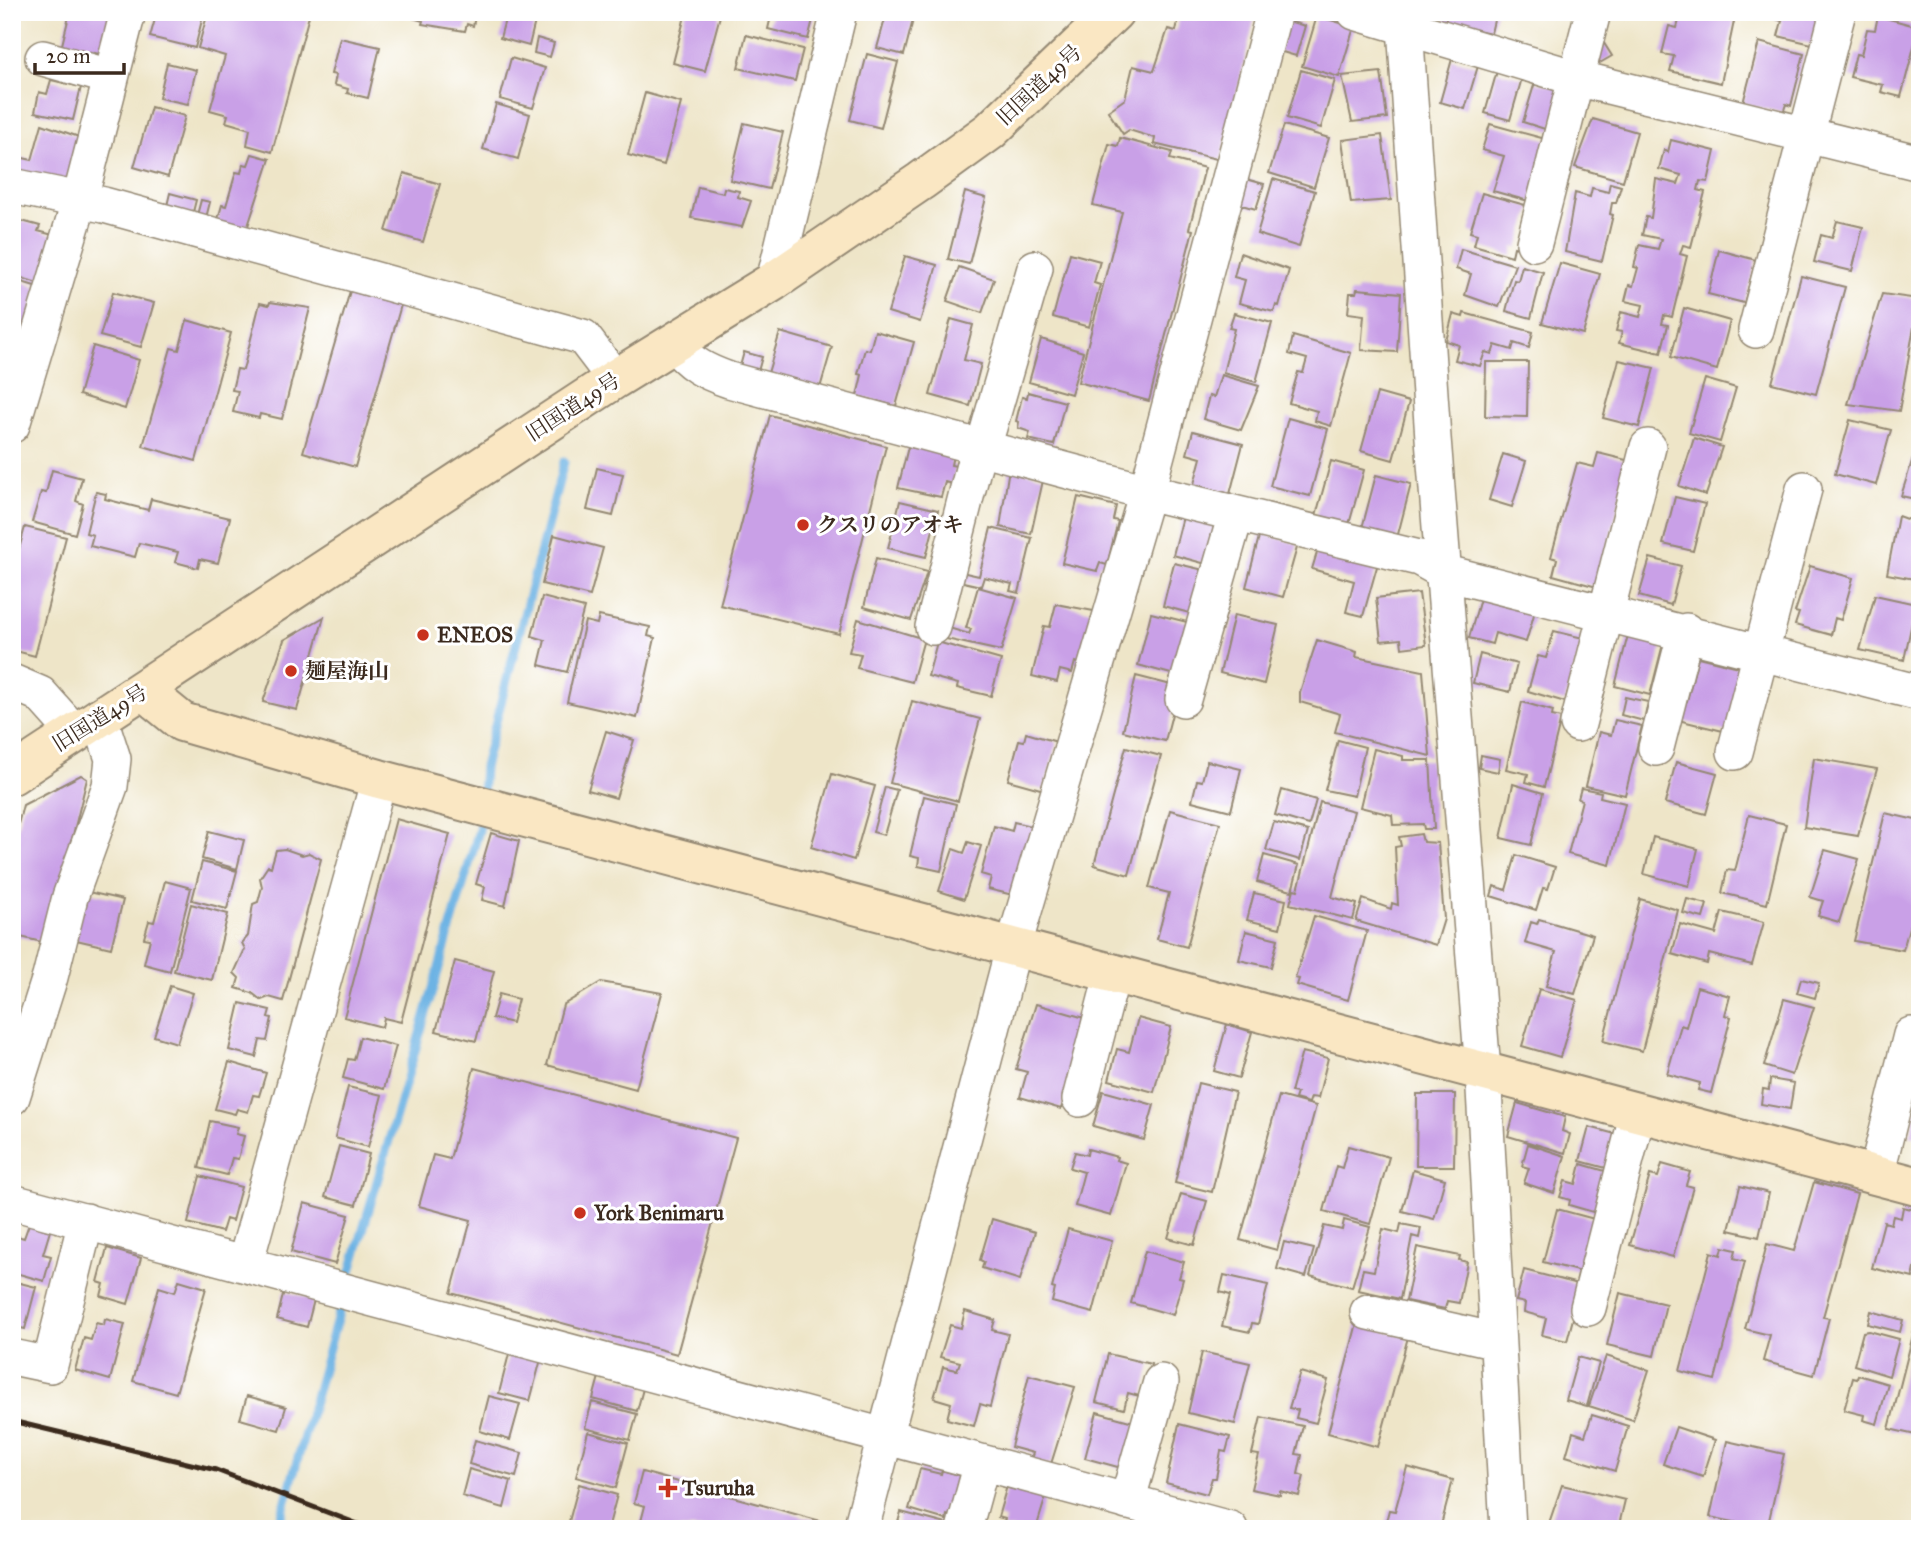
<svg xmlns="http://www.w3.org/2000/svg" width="1932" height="1541" viewBox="0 0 1932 1541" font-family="'IM FELL Great Primer','Noto Serif JP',serif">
<rect width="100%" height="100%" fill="#fff"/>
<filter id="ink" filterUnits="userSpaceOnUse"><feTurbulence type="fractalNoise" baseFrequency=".0143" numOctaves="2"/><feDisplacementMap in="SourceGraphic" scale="14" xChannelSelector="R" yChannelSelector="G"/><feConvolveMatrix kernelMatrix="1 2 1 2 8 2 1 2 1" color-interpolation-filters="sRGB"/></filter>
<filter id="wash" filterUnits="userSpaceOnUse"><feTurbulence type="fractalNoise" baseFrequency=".00686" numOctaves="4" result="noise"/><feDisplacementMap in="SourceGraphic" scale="28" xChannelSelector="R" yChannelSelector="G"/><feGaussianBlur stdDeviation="1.57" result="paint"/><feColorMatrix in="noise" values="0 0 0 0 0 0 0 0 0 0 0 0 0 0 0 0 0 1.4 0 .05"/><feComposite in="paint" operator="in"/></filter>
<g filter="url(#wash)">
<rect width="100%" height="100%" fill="#eee5c8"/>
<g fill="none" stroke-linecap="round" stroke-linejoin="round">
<path stroke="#6db3e4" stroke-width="9" d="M482,796L484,767L564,462
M347,1285L479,830L481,814
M278,1529L343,1298"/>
</g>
<g id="blocks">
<path fill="#c9a0e7" d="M70,12H111L103,55L95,53L93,61L60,53Z
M157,12H204L195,48L150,37Z
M208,12H310L272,152L247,145L250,129L226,122L228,115L210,110L225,56L198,48Z
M415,12H476L473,26L467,24L465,31L422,24L423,21L413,18Z
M507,12L536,17L529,46L500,38Z
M686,12H721L705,71L673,63Z
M772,12H815L808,39L768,29Z
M887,12H915L904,55L877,48Z
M1180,12H1256L1221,160L1154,144L1155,138L1129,130L1123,134L1108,111L1125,99L1133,66L1154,71L1168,29L1176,31Z
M1447,12H1496L1491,33L1445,23Z
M1681,12H1736L1721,83L1670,71L1674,56L1662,54L1669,26L1677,28Z
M1778,12H1825L1816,45L1778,36L1782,21L1776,19Z
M1317,16L1354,27L1339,77L1302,66Z
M1878,16L1919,27L1901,97L1881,92L1883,85L1850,77L1856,54L1861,55L1867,29L1875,30Z
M1288,21L1305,26L1296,56L1279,51Z
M746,35L803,49L795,81L738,68Z
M340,38L380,47L368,98L347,93L348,89L334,85L336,75L331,74Z
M537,38L554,43L550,57L534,53Z
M1602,40L1612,56L1598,64L1588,49Z
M1759,42L1804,54L1791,106L1786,104L1783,113L1743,103Z
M867,54L898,62L881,128L850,120Z
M511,58L545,68L533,108L500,99Z
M1452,59L1478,66L1465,109L1440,102Z
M167,63L196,70L188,104L159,98Z
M1301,70L1335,80L1321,128L1287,118Z
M1497,71L1522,78L1510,120L1485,113Z
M1381,72L1387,118L1352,122L1342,76Z
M51,80L81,87L73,120L35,112L39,92L47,94Z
M1535,82L1563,88L1551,131L1523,122Z
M645,93L681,103L664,165L628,155Z
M496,104L530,114L518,159L483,149Z
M151,107L185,116L168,177L134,167Z
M1593,119L1637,132L1623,181L1575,167Z
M744,123L783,132L769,189L730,180Z
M42,124L79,137L65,190L12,179L14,156L32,160Z
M1490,124L1549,140L1532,202L1493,191L1504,156L1482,150Z
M1284,125L1329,138L1314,187L1269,173Z
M1382,135L1391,200L1351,203L1342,140Z
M1120,138L1172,152L1170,159L1205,168L1189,229L1193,230L1149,401L1078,382L1122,212L1093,205L1109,144L1118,146Z
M1671,140L1715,151L1708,182L1700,181L1698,190L1705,192L1691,247L1683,245L1680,254L1687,256L1672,317L1664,315L1662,324L1668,325L1661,353L1619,343L1622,332L1616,331L1621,312L1640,317L1643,305L1625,301L1629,285L1633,286L1638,268L1634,267L1639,245L1658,249L1661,239L1642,235L1646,217L1651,218L1656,179L1678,184L1681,175L1659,169L1664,150L1668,152Z
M252,154L270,159L245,235L216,226L222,205L226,206L236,172L241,173L243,164L248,165Z
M404,173L440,184L423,242L386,231Z
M1246,179L1264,184L1256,209L1238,204Z
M1273,179L1315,191L1299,247L1257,234Z
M1610,183L1621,186L1616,203H1612L1610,214L1613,215L1602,261L1565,252L1575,193L1590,197L1592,188L1608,192Z
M698,187L723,193L724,188L739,191L738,197L751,201L742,227L691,218Z
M965,192L986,198L969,264L948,259Z
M170,193L196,200L192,216L166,210Z
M1482,193L1532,207L1518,248L1514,247L1512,256L1474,245L1477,234L1470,232Z
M201,200L210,202L205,222L196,219Z
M18,220L40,226L38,231L53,235L41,284L12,275V238Z
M1837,221L1863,227L1852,271L1814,262L1821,235L1832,238Z
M1461,249L1515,265L1499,307L1465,295L1471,274L1456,269Z
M1719,250L1756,260L1744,303L1708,294Z
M1070,253L1100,261L1094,283L1100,285L1089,327L1053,317Z
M1240,253L1289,270L1279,306L1276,305L1274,312L1239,303L1245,280L1234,277Z
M905,256L937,265L920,322L888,312Z
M1560,263L1600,274L1583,334L1542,323Z
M1522,266L1543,272L1531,318L1506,311L1514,280L1518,281Z
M959,267L994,279L982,313L947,301Z
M1801,276L1845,287L1816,394L1772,383Z
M12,279L38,287L26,328L12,324Z
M1357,289L1401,293L1397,352L1361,350L1364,315L1348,313L1350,293H1356Z
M350,291L401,305L355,467L303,452Z
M113,292L154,303L141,347L100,336Z
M1882,294L1919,299L1899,411L1848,404Z
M270,302L310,308L282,419L260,414L259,418L233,412L238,391L232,390L237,369L243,370L260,303L269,305Z
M1684,308L1730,321L1717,370L1671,357Z
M1234,313L1272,323L1256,382L1223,373L1234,329L1229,328Z
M1464,313L1533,332L1529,348L1514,343L1512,350L1495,345L1492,354L1485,352L1480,366L1455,360L1459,345L1446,341L1453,314L1463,317Z
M951,319L973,325L964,360L981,364L970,406L930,395Z
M187,320L231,333L196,461L143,446L171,348L179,350Z
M875,331L914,342L896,406L857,396L862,375L858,374L865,349L870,350Z
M780,332L832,347L820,388L768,373Z
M1293,336L1351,353L1331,426L1315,421L1317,411L1289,403L1298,372L1303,373L1307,359L1289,354Z
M1041,339L1083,352L1071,394L1029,382Z
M93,346L139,360L125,409L79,395Z
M744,352L762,357L757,375L739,370Z
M1619,360L1654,368L1639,427L1603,418Z
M1486,362H1528L1527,417L1485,416Z
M1221,375L1259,386L1241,430L1203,419L1209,396L1214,397Z
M1705,379L1736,388L1720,442L1689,433Z
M1028,392L1065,402L1054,445L1028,439L1030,432L1018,428L1019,422L1016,421L1022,397L1027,398Z
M1377,393L1409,402L1393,460L1361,451Z
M770,415L886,446L839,634L720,605Z
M1288,418L1328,429L1310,496L1270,486Z
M1850,420L1891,430L1876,485L1835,474Z
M1193,431L1243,444L1230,494L1194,484L1201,458L1187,454Z
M1694,438L1722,447L1706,495L1679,486Z
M1919,439H1920V500L1901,496Z
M915,446L953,455L951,465L956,466L952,484L945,482L941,497L898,488L908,447L914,448Z
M1598,453L1630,461L1597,587L1553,575L1557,559L1551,557L1577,463L1594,467Z
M1503,454L1526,461L1512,507L1489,500Z
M1331,461L1364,470L1348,528L1315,519Z
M597,468L623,474L613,516L587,510Z
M1009,468L1044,476L1031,534L1000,527Z
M52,470L82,478L76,501L83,504L75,534L32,522L41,492L46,493Z
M1376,475L1411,484L1396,542L1361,532Z
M96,492L106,494L105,499L148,510L151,499L230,518L218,563L200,559L198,568L175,562L178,552L139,543L135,557L90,546L93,535L86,533Z
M1078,497L1116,506L1113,520L1118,521L1107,565L1100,563L1097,571L1062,563Z
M1675,497L1705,504L1693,551L1663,544Z
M900,501L938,510L926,557L888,548Z
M1184,513L1221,523L1210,565L1173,555Z
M1898,516L1920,524V580L1887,574Z
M25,527L66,537L35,656L12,650V575Z
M991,528L1032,538L1019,593L1010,591L1012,584L984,577L981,586L959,581L961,572L979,576Z
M1260,533L1298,544L1283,597L1246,587Z
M554,535L603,548L590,596L542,584Z
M1319,546L1378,563L1363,616L1346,612L1354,581L1312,569Z
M876,558L927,572L911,620L864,607Z
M1650,558L1681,566L1671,605L1639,596Z
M1174,563L1208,571L1197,615L1163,606Z
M1810,566L1853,578L1841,620L1835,618L1831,635L1795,625L1799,613L1795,612Z
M978,587L1017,598L1001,651L946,639L949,628L969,634L971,629L966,628Z
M1419,593L1426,645L1402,648L1401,639L1381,641L1376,598Z
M1481,595L1535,611L1526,642L1495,633L1492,644L1469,638Z
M1875,595L1916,604L1904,660L1860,650Z
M542,597L584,608L567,672L539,665L545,640L532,636Z
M1056,604L1099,612L1081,664L1075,662L1072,673L1060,670L1057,682L1032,676L1044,626L1050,627Z
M1151,613L1195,624L1182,677L1138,665Z
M1234,615L1278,625L1264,684L1220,673Z
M599,616L650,627L648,636L655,638L637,718L567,702L585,621L597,624Z
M324,617L297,710L263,702L284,640Z
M858,619L924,639L912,682L857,668L861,654L849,652Z
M1554,631L1583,638L1565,702L1528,691L1538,656L1546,658Z
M1628,635L1663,644L1650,695L1615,686Z
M1317,640L1357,652L1356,657L1423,671L1430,756L1335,732L1340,714L1300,702V692Z
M937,642L1001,660L991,696L957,688L958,684L928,676Z
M1480,654L1517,664L1510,692L1473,683Z
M1698,657L1743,668L1727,732L1674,719L1679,699L1687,701Z
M1136,676L1179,687L1165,741L1123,731Z
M1625,697L1648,702L1644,721L1621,715Z
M912,701L980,719L958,801L890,783Z
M1522,702L1553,711L1552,716L1561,718L1544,787L1526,782L1528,774L1506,769Z
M1615,720L1642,726L1625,795L1586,786L1599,732L1611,735Z
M606,731L634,740L616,798L588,790Z
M1026,733L1057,742L1044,790L1008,780L1019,740L1024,741Z
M1338,740L1365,747L1354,796L1325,790Z
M1126,747L1161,756L1129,875L1094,865Z
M1374,749L1403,756V760H1430L1434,829H1424L1423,824L1393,825L1392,815L1360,807Z
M1481,755L1500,759L1498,772L1479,768Z
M1814,758L1877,769L1858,836L1804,827Z
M1207,761L1241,769L1231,811L1192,801L1197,780L1202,781Z
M1676,762L1717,773L1706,814L1665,803Z
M832,774L875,786L854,860L811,847Z
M81,775L87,779L46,943L12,935V848L23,805Z
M1513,784L1543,793L1531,845L1501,838Z
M885,787L897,790L884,835L873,832Z
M1581,788L1601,792L1600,797L1625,803L1610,865L1568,854L1582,800L1578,799Z
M1282,790L1316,800L1309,825L1275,815Z
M924,796L956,804L941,871L918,866L919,858L910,856Z
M1320,802L1354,811L1332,897L1357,904L1353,920L1290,904L1294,889L1298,890Z
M1170,810L1220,823L1187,947L1157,939L1169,893L1149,888Z
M1885,813L1920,821V886L1903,950L1854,941Z
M1749,815L1786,824L1767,904L1722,893L1727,870L1735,871Z
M396,819L450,834L401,1022L384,1018L382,1027L344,1017Z
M1014,822L1039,828L1021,897L988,889L991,877L981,874L994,826L1012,831Z
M1274,822L1308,831L1300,860L1266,850Z
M209,831L244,840L237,869L202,859Z
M491,833L519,841L505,906L482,900L485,887L476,884Z
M1421,834L1423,842L1438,843L1444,919L1436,945L1356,921L1363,899L1391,909L1392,903L1398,905L1395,847L1401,846L1399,837Z
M1653,837L1698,849L1689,886L1644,874Z
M968,842L981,846L964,899L939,891L953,849L964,853Z
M285,849L302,855L309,853L321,859L283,1001L269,997L261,1000L252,993L236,988L239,978L234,973L245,949L242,943L248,936L253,904L258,902L262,887L260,878L268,866L271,867L276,850Z
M1825,850L1859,859L1839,922L1818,916L1823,901L1810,897Z
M1264,855L1299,865L1292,891L1257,882Z
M1516,855L1555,867L1548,889L1543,888L1536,910L1491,896L1494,886L1506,890Z
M202,862L237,871L227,909L192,900Z
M165,881L191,888L170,971L144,964L150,939L144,938L149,921L154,922Z
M84,891L123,900L111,948L72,939Z
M1254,893L1286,900L1280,928L1247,920Z
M1640,899L1678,910L1642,1051L1603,1041Z
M1687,899L1707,904L1703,918L1683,913Z
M191,904L228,914L212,980L174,971Z
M1722,912L1764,922L1752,965L1709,954L1707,964L1672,954L1680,924L1716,934Z
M1314,916L1367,931L1348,1000L1297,985L1299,979L1295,978Z
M1539,919L1593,935L1575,994L1546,986L1556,952L1525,943L1531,922L1537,924Z
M1246,931L1278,939L1271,967L1239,960Z
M455,961L494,971L476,1041L436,1031Z
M1801,979L1819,983L1815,998L1797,993Z
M601,982L662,993L636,1089L547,1065L563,1005Z
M170,986L193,993L177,1043L154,1036Z
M1697,987L1730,996L1725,1015L1731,1017L1711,1093L1698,1090L1700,1083L1667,1074L1681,1025L1686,1027Z
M1539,989L1577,1000L1560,1057L1522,1046Z
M499,994L518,999L512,1023L492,1018Z
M1784,999L1814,1007L1792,1075L1764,1066Z
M240,1003L270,1010L268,1017L272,1018L267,1041L260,1040L256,1057L229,1050Z
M1036,1004L1088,1019L1061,1109L1020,1097L1027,1072L1016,1069Z
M1138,1018L1171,1027L1154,1092L1109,1080L1117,1049L1129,1052Z
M1227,1024L1252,1032L1239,1078L1214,1071Z
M360,1037L396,1046L384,1089L343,1078L348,1059L354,1060Z
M1302,1052L1328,1058L1318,1098L1311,1097L1309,1103L1295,1099L1297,1093L1291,1092Z
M229,1062L266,1073L259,1096L253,1095L248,1112L237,1109L235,1114L215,1109Z
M474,1068L736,1138L677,1354L451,1293L471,1220L419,1206L433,1155L450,1159Z
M1770,1079L1794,1083L1790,1109L1761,1104L1763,1089L1769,1090Z
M1198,1083L1235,1092L1212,1192L1175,1183Z
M348,1087L382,1095L368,1147L335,1138Z
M1103,1091L1154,1105L1144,1140L1093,1126Z
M1417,1094H1455L1454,1166H1416Z
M1279,1096L1316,1106L1277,1250L1240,1240Z
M1918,1102L1920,1103V1137L1910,1135Z
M1517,1103L1565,1117L1562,1131L1570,1134L1565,1153L1508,1136Z
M210,1121L238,1127L236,1134L244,1136L238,1159L232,1158L227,1175L199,1168Z
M1589,1127L1619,1135L1610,1169L1580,1161Z
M1528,1144L1565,1156L1554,1193L1524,1183L1529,1168L1522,1166Z
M339,1146L369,1154L356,1205L325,1197Z
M1348,1146L1389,1157L1370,1224L1324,1211L1336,1166L1342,1168Z
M1088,1149L1117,1157L1116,1160L1126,1163L1111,1216L1075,1206L1084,1172L1070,1168L1075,1152L1087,1155Z
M1581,1164L1612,1173L1600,1214L1569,1205L1570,1200L1560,1197L1565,1181L1576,1184Z
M1662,1164L1690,1172L1686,1185L1693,1187L1673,1257L1630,1245L1650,1175L1658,1177Z
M1413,1170L1445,1179L1434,1219L1402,1211Z
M200,1176L241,1187L232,1221L226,1219L222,1232L188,1223Z
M1814,1182L1857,1194L1823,1317L1829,1318L1814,1375L1763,1361L1770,1335L1745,1329L1767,1244L1794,1251Z
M1740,1186L1769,1193L1759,1237L1729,1230Z
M1181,1194L1207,1201L1194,1245L1168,1238Z
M304,1203L349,1215L335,1264L291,1252Z
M1903,1207L1920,1211V1245L1913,1278L1872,1268L1884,1222L1891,1224L1893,1216L1901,1218Z
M1557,1209L1598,1220L1581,1272L1543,1262Z
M992,1219L1035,1232L1020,1280L982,1268L984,1262L980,1260Z
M1344,1220L1370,1227L1352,1287L1310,1276L1324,1226L1342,1230Z
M29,1224L50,1231L43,1254L51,1256L44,1281L12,1272V1253L17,1236L24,1238Z
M1401,1224L1421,1228L1419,1238L1412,1236L1400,1299L1358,1290L1363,1269L1374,1271L1383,1229L1399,1233Z
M1068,1229L1112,1241L1093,1313L1052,1302L1055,1289L1052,1288Z
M1284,1242L1314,1249L1306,1277L1277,1269Z
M1417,1247L1460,1256L1459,1260L1467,1262L1459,1303L1447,1301L1445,1309L1406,1301Z
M1723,1247L1736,1250L1734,1258L1745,1261L1715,1380L1680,1371L1711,1252L1721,1255Z
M107,1248L141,1258L128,1304L101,1296L104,1284L98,1282Z
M1145,1251L1184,1262L1179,1278L1183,1279L1173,1315L1131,1303Z
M1524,1270L1582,1285L1567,1341L1542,1335L1546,1318L1524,1312L1525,1303L1516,1301Z
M1224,1275L1268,1285L1258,1324L1252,1323L1250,1332L1222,1326L1230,1295L1220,1292Z
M179,1280L206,1288L176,1393L133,1381L159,1287L175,1292Z
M12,1281L36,1287L25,1329L12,1326Z
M284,1291L314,1300L307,1327L277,1319Z
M1620,1293L1666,1304L1654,1356L1607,1345Z
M965,1311L995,1320L992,1330L1008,1334L990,1407L980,1404L974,1426L947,1419L951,1403L934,1398L943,1367L957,1370L960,1362L940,1357L950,1325L961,1328Z
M1871,1311L1903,1320L1900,1332L1868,1324Z
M105,1319L125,1324L110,1380L75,1370L84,1338L91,1340L96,1323L104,1325Z
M1357,1323L1408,1337L1378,1447L1328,1433Z
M1869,1331L1899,1339L1889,1376L1854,1365L1863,1332Z
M1914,1331L1920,1333V1436L1889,1429Z
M510,1350L541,1359L530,1401L499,1393Z
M1202,1352L1250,1363L1235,1424L1188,1413Z
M1108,1354L1151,1364L1143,1397L1128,1393L1124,1409L1096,1402Z
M1606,1356L1649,1370L1633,1420L1589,1406Z
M1578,1357L1599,1363L1587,1406L1566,1400Z
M1300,1372L1328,1380L1316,1423L1296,1418L1298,1410L1289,1408Z
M600,1373L644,1385L637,1411L593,1399Z
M1029,1375L1075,1387L1051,1464L1030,1463L1033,1453L1011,1447Z
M1858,1375L1888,1384L1877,1424L1863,1420L1864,1415L1844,1410L1853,1378L1857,1379Z
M247,1396L286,1407L279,1430L240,1419Z
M489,1396L520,1404L510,1440L480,1431Z
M592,1402L637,1414L630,1440L585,1428Z
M1097,1412L1137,1423L1125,1469L1085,1458Z
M1592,1415L1628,1426L1615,1471L1566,1456L1573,1432L1585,1436Z
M1261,1417L1303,1426L1296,1454L1302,1455L1298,1474L1304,1476L1299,1496L1280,1491V1495L1251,1489L1259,1455L1252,1454Z
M1179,1424L1230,1437L1226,1452L1221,1451L1216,1478H1212L1207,1494L1166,1483Z
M1676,1427L1715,1440L1703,1477L1663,1464Z
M588,1432L628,1443L616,1488L576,1477Z
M475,1440L522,1453L516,1477L469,1464Z
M1727,1441L1784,1454L1767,1529L1710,1517Z
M1407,1467L1453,1480L1440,1529H1384L1389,1510L1395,1511Z
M469,1469L511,1481L504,1508L462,1496Z
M920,1469L941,1474L942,1470L963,1476L952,1517L947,1515L946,1520L909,1509Z
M642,1472L828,1523L827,1529H639L645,1506L634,1503Z
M579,1484L617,1495L608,1529H567Z
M1562,1485L1625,1500L1618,1529H1547Z
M1007,1486L1046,1496L1036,1529H1003L1005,1519L998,1517Z
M901,1512L950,1525L949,1529H896Z"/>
</g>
</g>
<g filter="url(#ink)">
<use href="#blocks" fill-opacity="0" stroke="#948873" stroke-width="2"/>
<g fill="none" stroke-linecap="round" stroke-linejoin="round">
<defs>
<path id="street" d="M1355,12L1576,78L1920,163
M1404,12L1433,438L1483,1071L1508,1529
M43,58L110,77
M12,186L104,205L583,337L615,379
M1534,243L1593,12
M774,281L839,12
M1756,330L1838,12
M675,344C689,364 706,372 729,380L1147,492L1419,558L1446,573L1920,693
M12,425L80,199L128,12
M933,627L975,461L983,448L1035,268
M12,682L40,694L74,732
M1183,699L1236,514
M1578,724L1648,447
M1656,748L1686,631
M1735,752L1804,489
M12,1097L50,977L70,897L110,786L113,759L99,716
M1080,1099L1113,972
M1876,1175L1911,1035
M12,1202L1230,1529
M245,1264L379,779
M1588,1308L1638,1112
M1368,1312L1497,1341
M12,1357L50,1365L86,1221
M1127,1502L1161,1382
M861,1529L1014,945L1147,492L1274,12
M964,1529L982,1463"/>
<path id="secondary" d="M144,691L182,722L379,779L1920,1187
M12,775L615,379L774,281L921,181L990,131L1114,12"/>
</defs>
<use href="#street" stroke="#948873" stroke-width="38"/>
<use href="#secondary" stroke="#948873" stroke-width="42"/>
<use href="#street" stroke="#fff" stroke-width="35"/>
<use href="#secondary" stroke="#fae7c3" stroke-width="38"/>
<path stroke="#3b2a1e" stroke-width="5" d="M12,1421L216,1470L371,1529"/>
</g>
</g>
<g fill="#c8321e" stroke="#fff" stroke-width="2.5">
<circle cx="803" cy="525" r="7"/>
<circle cx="423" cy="635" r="7"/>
<circle cx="291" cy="671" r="7"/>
<circle cx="580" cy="1213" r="7"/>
<path d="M664.5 1477.5h7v7h7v7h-7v7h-7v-7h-7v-7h7z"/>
</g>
<g text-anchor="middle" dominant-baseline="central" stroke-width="6" stroke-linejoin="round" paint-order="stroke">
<g font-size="21" fill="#3b2a1e" stroke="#fff">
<text transform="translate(1039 85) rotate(-43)">旧国道49号</text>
<text transform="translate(573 407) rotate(-33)">旧国道49号</text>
<text transform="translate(100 718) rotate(-32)">旧国道49号</text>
</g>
<g font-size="21" font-weight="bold" fill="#3b2a1e" stroke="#fff" text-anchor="start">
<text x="817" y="525">クスリのアオキ</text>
<text x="437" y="635">ENEOS</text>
<text x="305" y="671">麺屋海山</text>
<text x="594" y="1213">York Benimaru</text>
<text x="682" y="1488">Tsuruha</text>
</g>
</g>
<rect width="1932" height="1541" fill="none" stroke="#fff" stroke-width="42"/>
<path d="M35 63v10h89v-10" fill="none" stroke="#3b2a1e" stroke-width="3.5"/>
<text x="46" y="63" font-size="21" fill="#3b2a1e" stroke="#ffffff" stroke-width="5" paint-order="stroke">20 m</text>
</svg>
